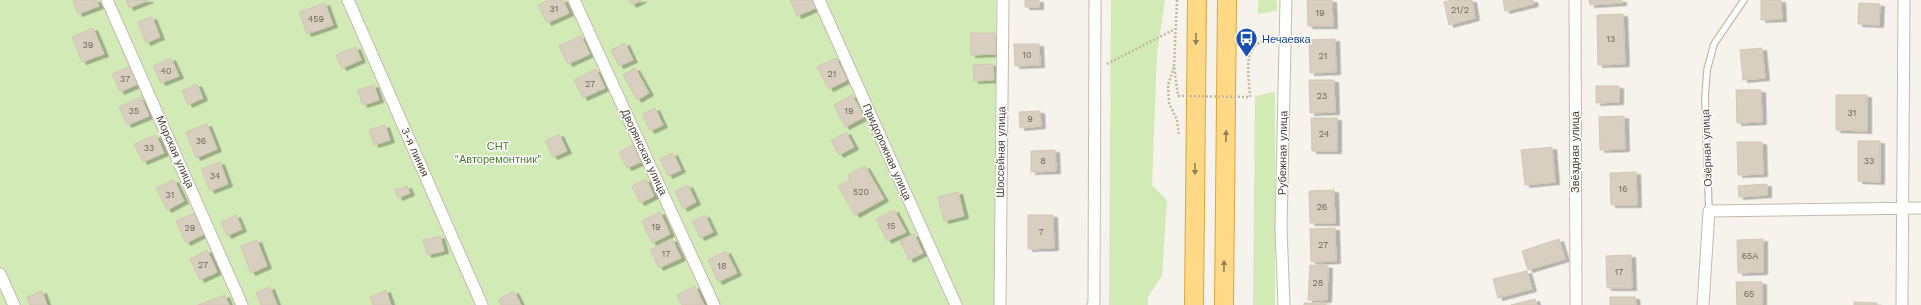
<svg xmlns="http://www.w3.org/2000/svg" width="1921" height="305" viewBox="0 0 1921 305" font-family="'Work Sans',sans-serif">
<defs>
<filter id="shadow"><feDropShadow dx="4.5" dy="2.5" stdDeviation="0" flood-color="#0004"/></filter>
</defs>
<rect width="100%" height="100%" fill="#f6f3ec"/>
<path fill="#d2eab5" d="M0,0H996L994,305H0Z
M1111,0H1165L1157,54L1152,185L1167,200L1162,276L1148,297V305H1109Z
M1258,0H1277V11L1258,14Z
M1275,92V305H1253L1255,96Z"/>
<path fill="#d8cfc1" stroke="#d3c7b4" filter="url(#shadow)" d="M74,0H96L99,6L78,14L73,1Z
M126,0H149L129,8Z
M549,0H563L569,13L547,23L538,5Z
M629,0H642L632,5Z
M790,0H813L816,8L797,16Z
M1025,0H1039V7H1025Z
M1307,0H1332L1333,26H1308Z
M1452,0H1472L1475,18L1449,25L1444,2Z
M1503,0H1533L1534,4L1505,11Z
M1589,0H1622V3L1590,5Z
M1761,0H1781L1782,19L1761,20Z
M325,3L333,25L307,34L299,12Z
M1859,3L1880,4L1879,25L1858,24Z
M1623,14L1625,64L1598,65L1597,15Z
M152,17L160,37L146,43L138,22Z
M93,28L104,54L82,62L72,37Z
M970,33H995L996,54L971,55Z
M581,36L590,54L568,64L559,46Z
M1335,39L1336,72L1310,73L1309,40Z
M625,43L633,60L619,66L611,50Z
M1014,44H1039L1040,65L1015,66Z
M356,47L361,60L342,68L336,55Z
M1762,48L1765,78L1743,80L1740,50Z
M171,58L179,76L161,83L153,66Z
M836,58L847,80L829,89L817,67Z
M993,64L994,80L974,81L973,65Z
M130,66L138,84L120,92L112,74Z
M635,68L649,93L637,100L623,75Z
M596,69L605,88L583,98L574,80Z
M1309,80H1334L1335,112L1310,113Z
M197,84L203,98L188,105L182,91Z
M374,85L379,100L363,105L357,90Z
M1596,86H1619V102L1596,103Z
M1736,90H1761L1762,122L1737,123Z
M852,95L864,117L845,127L834,105Z
M1836,95H1867V131L1836,130Z
M141,97L149,116L127,125L119,107Z
M655,108L663,125L650,131L642,114Z
M1040,111L1041,126L1020,128L1019,112Z
M1624,116L1625,149L1600,150L1599,117Z
M1311,118H1337V151H1312Z
M207,124L217,149L196,158L186,132Z
M385,125L390,140L374,145L369,130Z
M846,132L854,147L839,155L831,141Z
M559,134L567,151L553,157L545,141Z
M156,135L164,153L143,162L134,144Z
M1858,141H1880V182L1858,181Z
M1737,142H1762L1763,174L1738,175Z
M633,145L641,162L627,168L619,152Z
M1552,147L1555,182L1525,185L1521,150Z
M1055,150L1056,171L1031,172V151Z
M673,153L681,170L668,176L660,159Z
M220,162L228,184L210,191L201,169Z
M865,166L884,199L855,215L838,186L850,180L848,175Z
M1636,172L1637,205H1611L1610,173Z
M646,179L654,196L640,203L632,186Z
M174,180L184,201L167,210L156,188Z
M1767,184V195L1739,197L1738,186Z
M688,185L696,202L683,209L675,191Z
M407,186L410,193L398,198L395,190Z
M1334,190L1335,223H1310L1309,191Z
M958,192L964,216L944,221L938,197Z
M894,210L906,232L887,241L876,219Z
M660,212L670,234L652,243L642,221Z
M194,213L204,234L186,243L176,221Z
M236,215L242,229L227,236L221,222Z
M705,215L713,232L700,238L692,221Z
M1028,215H1053L1054,248L1028,249Z
M1335,228L1336,261L1311,262L1310,229Z
M914,234L923,253L909,260L900,241Z
M440,236L444,251L427,255L423,240Z
M672,239L681,258L659,268L650,250Z
M1559,239L1565,259L1528,270L1522,251Z
M1763,239V272L1738,273L1737,240Z
M257,240L267,266L251,273L241,246Z
M207,250L217,272L200,280L190,259Z
M726,251L737,273L718,282L708,260Z
M1631,255L1632,288H1607L1606,256Z
M1310,265L1328,266L1327,300H1308Z
M1527,271L1532,289L1498,298L1493,279Z
M1736,282H1762V305H1737Z
M695,286L704,305H682L677,295Z
M270,287L277,305H261L256,293Z
M386,290L391,305H373L370,297Z
M42,291L47,305H30L27,297Z
M514,291L521,305H501L498,300Z
M225,295L229,305H198Z
M1610,297H1635L1636,305H1610Z
M1535,299L1537,305H1511Z
M1854,302L1877,303V305H1854Z
M1304,303H1326V305H1304Z"/>
<g fill="none" stroke-linecap="round" stroke-linejoin="round">
<defs>
<path id="service" d="M1709,211L1705,98L1707,70L1714,44L1744,0"/>
<path id="minor" d="M107,0L242,305
M348,0L482,305
M574,0L714,305
M819,0L956,305
M1575,0L1576,305
M0,274L14,305
M1000,305L1003,0
M1093,305L1094,303L1095,0
M1284,305L1281,228L1286,0
M1703,305L1709,211L1921,208
M1902,305L1904,0"/>
<path id="trunk" d="M1194,305L1197,0
M1224,305L1227,0"/>
</defs>
<use href="#service" stroke="#c2bbae" stroke-width="8"/>
<use href="#minor" stroke="#c2bbae" stroke-width="13"/>
<use href="#trunk" stroke="#e0a43c" stroke-width="20"/>
<path stroke="#c4b79f" stroke-width="2.5" stroke-dasharray="2 2" stroke-linecap="butt" d="M1177,0L1174,67L1178,96
M1107,64L1175,29
M1174,67L1168,85L1169,103L1177,120L1179,136
M1250,97C1249,73 1240,40 1273,40"/>
<use href="#service" stroke="#fff" stroke-width="5.5"/>
<use href="#minor" stroke="#fff" stroke-width="11"/>
<use href="#trunk" stroke="#ffd985" stroke-width="18"/>
<path stroke="#c4b79f" stroke-width="2.5" stroke-dasharray="2 2" stroke-linecap="butt" d="M1178,96L1250,97"/>
</g>
<defs><path id="oneway-solid" d="M-6-.8H1V-3.2L6.5 0L1 3.2V.8H-6Z"/></defs>
<g fill="#938057">
<use href="#oneway-solid" transform="translate(1196 39) rotate(92)"/>
<use href="#oneway-solid" transform="translate(1226 136) rotate(-89)"/>
<use href="#oneway-solid" transform="translate(1195 169) rotate(90)"/>
<use href="#oneway-solid" transform="translate(1224 266) rotate(-89)"/>
</g>
<defs>
<symbol id="bus-pin" viewBox="-11 -11 22 30"><path d="M0 17L-7.5 6A9.5 9.5 0 1 1 7.5 6Z" fill="#1a4fb4" stroke="#fff"/><path d="M-5-6H5V4H4V6H2V4H-2V6H-4V4H-5ZM-3.5-4V0h7V-4ZM-3.5 1.2v1.5H-2V1.2ZM2 1.2v1.5H3.5V1.2Z" fill="#fff"/></symbol>
</defs>
<g fill-rule="evenodd">
<use href="#bus-pin" x="1234" y="26" width="25" height="34"/>
</g>
<g text-anchor="middle" dominant-baseline="central" stroke-width="3" stroke-linejoin="round" paint-order="stroke">
<g font-size="9" fill="#6e675b">
<text x="554" y="9">31</text>
<text x="1460" y="10">21/2</text>
<text x="1320" y="13">19</text>
<text x="316" y="19">459</text>
<text x="1611" y="39">13</text>
<text x="88" y="45">39</text>
<text x="1027" y="55">10</text>
<text x="1323" y="56">21</text>
<text x="166" y="71">40</text>
<text x="832" y="74">21</text>
<text x="125" y="79">37</text>
<text x="590" y="84">27</text>
<text x="1322" y="96">23</text>
<text x="134" y="111">35</text>
<text x="849" y="111">19</text>
<text x="1852" y="113">31</text>
<text x="1030" y="119">9</text>
<text x="1324" y="134">24</text>
<text x="201" y="141">36</text>
<text x="149" y="148">33</text>
<text x="1043" y="161">8</text>
<text x="1869" y="161">33</text>
<text x="215" y="176">34</text>
<text x="1623" y="189">16</text>
<text x="861" y="192">520</text>
<text x="170" y="195">31</text>
<text x="1322" y="207">26</text>
<text x="891" y="226">15</text>
<text x="656" y="227">19</text>
<text x="190" y="228">29</text>
<text x="1041" y="232">7</text>
<text x="1323" y="245">27</text>
<text x="666" y="254">17</text>
<text x="1750" y="256">65А</text>
<text x="203" y="265">27</text>
<text x="722" y="266">18</text>
<text x="1619" y="272">17</text>
<text x="1318" y="283">28</text>
<text x="1749" y="294">65</text>
</g>
<g font-size="11" fill="#164399" stroke="#fff" text-anchor="start">
<text x="1262" y="39">Нечаевка</text>
</g>
<g font-size="11" fill="#4a7f2a" stroke="#fff">
<text x="498" y="146">СНТ<tspan x="498" dy="13">"Авторемонтник"</tspan></text>
</g>
<g font-size="11" fill="#4b4439" stroke="#fff">
<text transform="translate(1707 148) rotate(-92)">Озёрная улица</text>
<text transform="translate(175 152) rotate(66)">Морская улица</text>
<text transform="translate(415 152) rotate(66)">3-я линия</text>
<text transform="translate(644 152) rotate(65)">Дворянская улица</text>
<text transform="translate(887 152) rotate(66)">Придорожная улица</text>
<text transform="translate(1001 152) rotate(-89)">Шоссейная улица</text>
<text transform="translate(1575 152) rotate(-90)">Звёздная улица</text>
<text transform="translate(1283 153) rotate(-89)">Рубежная улица</text>
</g>
</g>
</svg>
